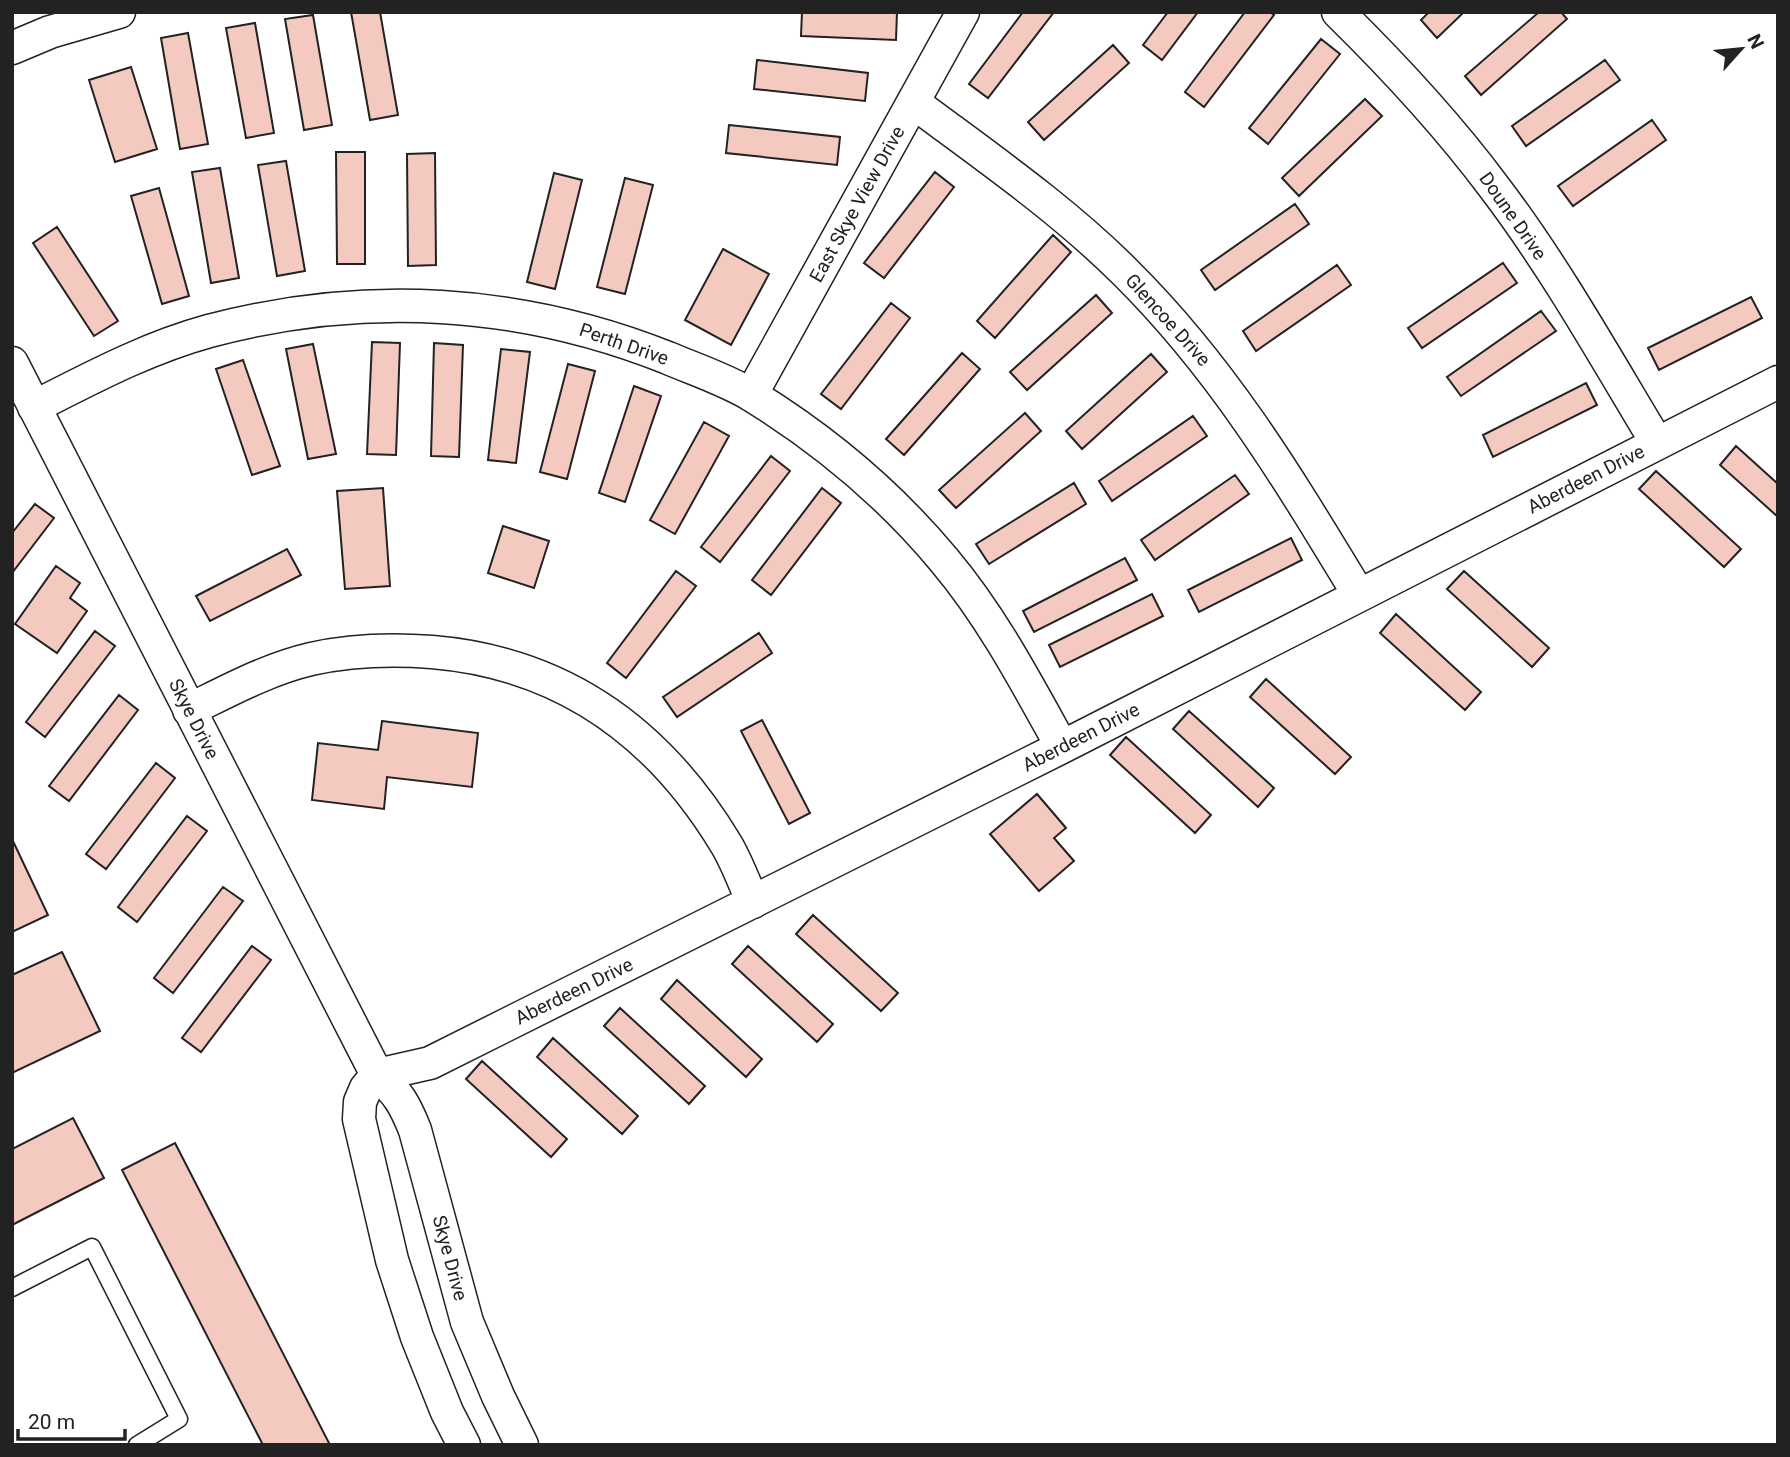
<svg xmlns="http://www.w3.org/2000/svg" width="1790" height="1457" viewBox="0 0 1790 1457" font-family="Roboto,sans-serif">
<rect width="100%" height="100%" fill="#fff"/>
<path fill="#f3c9c0" stroke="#222" stroke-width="2" d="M351,12H380L398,115L370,120Z
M802,12H897L896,40L801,36Z
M1023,12H1054L988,98L969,84Z
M1168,12H1198L1162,60L1143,45Z
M1245,12H1270L1274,15L1204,107L1185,92Z
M1429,12H1464L1437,38L1421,20Z
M1539,12H1561L1567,19L1481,95L1465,76Z
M313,15L332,125L304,130L285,19Z
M255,23L274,133L246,138L226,28Z
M188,33L208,144L180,149L161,38Z
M1321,39L1340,54L1268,144L1249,128Z
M1113,45L1129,63L1044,140L1028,122Z
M757,60L868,73L865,101L754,89Z
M1605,60L1620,80L1526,146L1512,126Z
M131,67L157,149L115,162L89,80Z
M1365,99L1382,116L1299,196L1282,178Z
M1652,120L1666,140L1573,206L1558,186Z
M729,125L840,137L837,165L726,153Z
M336,152H365V264H337Z
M435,153L436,265L408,266L407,154Z
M286,161L305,271L277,276L258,165Z
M220,168L239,278L211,283L192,172Z
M935,172L954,187L884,278L864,263Z
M554,173L582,180L555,289L527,282Z
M625,178L653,185L625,294L597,287Z
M159,188L189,296L162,304L131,196Z
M1295,204L1309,224L1215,290L1201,270Z
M57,227L118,321L94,336L33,243Z
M1053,235L1071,252L995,338L977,321Z
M723,249L769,274L731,345L685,320Z
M1503,263L1517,283L1422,348L1408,328Z
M1337,265L1351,285L1256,351L1243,331Z
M1096,295L1112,313L1027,390L1010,372Z
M1751,297L1762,318L1659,370L1648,348Z
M891,303L910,318L841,409L821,394Z
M1541,311L1556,331L1461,396L1447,377Z
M372,342L400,343L396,455L367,454Z
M434,343L463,345L459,457L431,456Z
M313,344L336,454L308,459L286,349Z
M501,349L530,352L516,463L488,460Z
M962,353L980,369L904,455L886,439Z
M1151,354L1167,372L1082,449L1066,431Z
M243,360L280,466L252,475L216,369Z
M568,364L595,371L567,479L540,472Z
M1586,383L1597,405L1493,457L1483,435Z
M634,386L661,396L625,502L599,493Z
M1025,413L1041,431L956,508L939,490Z
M1193,416L1207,436L1112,501L1099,481Z
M704,422L729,436L675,534L650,520Z
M1736,446L1778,484V517L1720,465Z
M771,456L790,471L720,562L701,547Z
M1656,471L1741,549L1724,567L1639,489Z
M1235,475L1249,494L1155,560L1141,540Z
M1074,483L1086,504L989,564L976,544Z
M383,488L390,586L345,589L337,491Z
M822,488L841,503L771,595L752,580Z
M35,504L54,518L12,573V533Z
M503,526L549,541L534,588L488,573Z
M1291,538L1302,560L1199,612L1188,590Z
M287,549L301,575L210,621L196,596Z
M1125,558L1137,580L1034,632L1023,611Z
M56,566L80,583L70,598L87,611L57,653L15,624Z
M676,571L696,586L626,678L607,663Z
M1464,571L1549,648L1532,667L1447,589Z
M1152,594L1163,616L1060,667L1049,645Z
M1396,614L1481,692L1465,710L1380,633Z
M95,631L115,646L45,737L26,722Z
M759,633L772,653L677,717L663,697Z
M1266,679L1351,757L1335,774L1250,697Z
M119,695L138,710L69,801L49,786Z
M1189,711L1274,788L1258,807L1173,729Z
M762,720L810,813L789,824L741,731Z
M382,721L478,733L472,787L387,777L384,809L312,800L318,743L378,750Z
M1126,737L1211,815L1195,833L1110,755Z
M156,763L175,778L106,869L86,854Z
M1037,794L1066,828L1054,838L1074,861L1039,891L990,834Z
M187,816L207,831L137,922L118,907Z
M12,839L48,915L12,932Z
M223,887L243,901L173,993L154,978Z
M813,915L898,993L881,1011L796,934Z
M252,946L271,960L201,1052L182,1038Z
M748,946L833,1024L817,1042L732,964Z
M62,952L100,1031L12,1073V975Z
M677,980L762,1059L746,1077L661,999Z
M620,1008L705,1086L689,1104L604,1026Z
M553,1038L638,1116L622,1134L537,1057Z
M482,1061L567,1139L551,1157L466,1079Z
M73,1118L104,1178L12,1225V1149Z
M175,1143L330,1445H263L122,1170Z"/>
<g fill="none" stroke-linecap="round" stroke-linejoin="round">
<defs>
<path id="lane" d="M12,1288L92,1247L179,1419L137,1445"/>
<path id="street" d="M1338,12C1394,67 1447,124 1494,187C1555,267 1605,357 1657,443
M12,48L50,32L119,12
M913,102C985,156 1061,208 1125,272C1223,369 1288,478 1359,595
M12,363L377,1075C398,1092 405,1105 415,1130L467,1322L498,1396L522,1445
M751,395L963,12
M34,407C91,378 147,348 209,331C364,290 520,299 668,358C696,370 727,380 753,396C824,440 890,495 944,560C992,617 1026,682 1062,747
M189,710C228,691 268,669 311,659C351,650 392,649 432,652C564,663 659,733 726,844C737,862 744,883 753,902
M464,1445L447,1412L417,1337L392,1260L359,1119L360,1102L366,1088L377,1075L430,1063L1062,747L1778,382"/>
</defs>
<use href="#lane" stroke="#222" stroke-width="19"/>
<use href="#street" stroke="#222" stroke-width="35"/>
<use href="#lane" stroke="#fff" stroke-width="16"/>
<use href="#street" stroke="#fff" stroke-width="32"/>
</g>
<g text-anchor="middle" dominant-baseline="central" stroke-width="5" stroke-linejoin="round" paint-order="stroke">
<g font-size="19" fill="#222" stroke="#fff">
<text transform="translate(857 204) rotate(-61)">East Skye View Drive</text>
<text transform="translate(1513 216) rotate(55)">Doune Drive</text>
<text transform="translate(1168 320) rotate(48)">Glencoe Drive</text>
<text transform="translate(624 344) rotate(19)">Perth Drive</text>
<text transform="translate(1586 479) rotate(-27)">Aberdeen Drive</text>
<text transform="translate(194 719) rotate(63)">Skye Drive</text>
<text transform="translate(1081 737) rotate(-27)">Aberdeen Drive</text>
<text transform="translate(574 991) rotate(-26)">Aberdeen Drive</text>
<text transform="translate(450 1258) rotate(75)">Skye Drive</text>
</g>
</g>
<rect width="1790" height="1457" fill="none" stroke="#222222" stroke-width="28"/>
<g transform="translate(1741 49) rotate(63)" stroke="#ffffff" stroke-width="5" paint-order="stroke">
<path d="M0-5L12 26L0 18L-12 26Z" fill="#222222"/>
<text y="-10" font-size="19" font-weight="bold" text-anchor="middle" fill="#222222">N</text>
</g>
<path d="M18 1429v10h107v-10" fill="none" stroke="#222222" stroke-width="3.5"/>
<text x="28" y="1429" font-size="21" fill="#222222" stroke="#ffffff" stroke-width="5" paint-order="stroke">20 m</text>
</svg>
